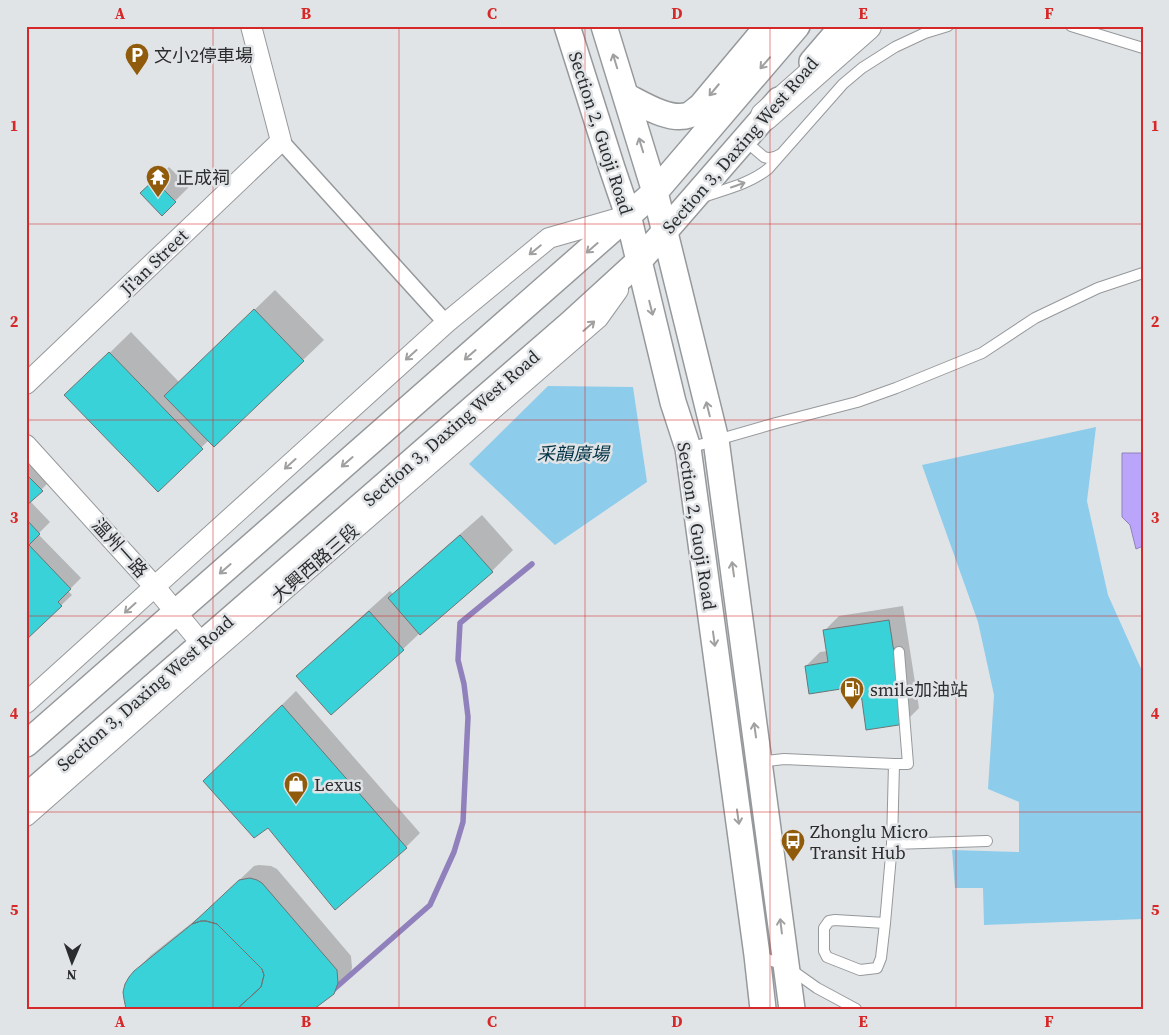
<svg xmlns="http://www.w3.org/2000/svg" width="1169" height="1035" viewBox="0 0 1169 1035" font-family="'Source Serif 4','Noto Sans TC',serif">
<rect width="100%" height="100%" fill="#e1e4e6"/>
<path fill="#8ecceb" d="M548,386L633,387L647,482L555,545L469,464Z
M1096,427L1087,501L1108,595L1143,673V919L984,925L983,888H955L952,850L1019,852V802L988,789L994,695L978,622L922,465Z"/>
<path fill="#bba5fb" stroke="#9081bd" d="M1122,453H1143V546L1136,549L1130,525L1122,517Z"/>
<path fill="#0003" d="M169,167L189,187L162,214L142,193Z
M275,290L324,340L303,360L209,440L158,490L87,375L131,332L179,382Z
M26,452L52,479L30,501L50,522L38,534L81,578L68,591L72,595L26,639Z
M482,515L513,550L492,571L420,634V633L403,649L298,676L319,655L390,591L393,594L410,578Z
M903,606L919,708L905,722L861,685L806,666L820,652L828,651L825,630L839,616Z
M296,691L420,833L406,847L268,826L205,781Z
M259,865L271,866L277,869L351,956L352,968L348,978L333,993L135,971L150,956L208,910L254,866Z"/>
<g fill="none" stroke-linecap="round" stroke-linejoin="round">
<path stroke="#9081bd" stroke-width="5.5" d="M332,991L430,905L454,852L463,822L468,717L464,684L458,660L460,623L532,564"/>
</g>
<path fill="#39d2d8" stroke="#707474" d="M154,180L176,202L162,216L140,193Z
M254,309L304,361L214,447L164,396Z
M109,352L203,449L158,492L64,395Z
M26,474L43,491L26,506Z
M26,519L40,534L29,545L71,589L58,602L62,606L26,640Z
M460,535L493,572L420,635L388,598Z
M369,611L404,650L331,715L296,676Z
M889,620L905,724L866,730L860,686L809,694L805,666L828,662L823,630Z
M282,705L407,848L335,910L268,828L254,838L203,781Z
M250,878L257,880L262,883L337,970L338,983L334,994L314,1009H237L261,987L264,975L262,969L217,924L206,921H201L192,924L239,880Z
M201,921H206L217,924L262,969L264,975L261,987L237,1009H126L124,999L123,992L125,984L129,977L134,971L192,924Z"/>
<g fill="none" stroke-linecap="round" stroke-linejoin="round">
<defs>
<path id="service" d="M1071,26L1143,48
M744,140L764,157C770,159 775,158 781,154
M703,197C726,189 749,184 768,169L843,84L862,68L895,47L925,33L948,26
M689,448L776,423L857,402L896,388L982,353L1035,318L1098,288L1143,273
M759,762L784,759L894,764L892,844L987,841
M894,764H908L899,652
M885,923L881,958L877,968L860,970L827,957L824,951V928L829,921L835,920L885,923L892,844
M759,956L786,966L817,988L856,1009"/>
<path id="pedestrian" d="M281,141L446,323"/>
<path id="minor" d="M26,384L281,141L251,26
M26,445L154,586L202,644L208,655
M26,703L446,323L549,238L626,216
M26,816L193,669L598,318L618,290"/>
<path id="tertiary" d="M567,26L612,168L628,215L673,402L688,448L757,955L763,1009
M604,26L655,192L716,440L792,1009
M812,62L843,26
M626,96C642,104 670,122 689,115C693,113 697,109 701,106L768,26
M26,744L655,192L797,26
M26,797L570,324L639,261L779,100"/>
<path id="motorway" d="M765,116L867,26"/>
</defs>
<use href="#service" stroke="#96999b" stroke-width="12"/>
<use href="#pedestrian" stroke="#96999b" stroke-width="18"/>
<use href="#minor" stroke="#96999b" stroke-width="22"/>
<use href="#tertiary" stroke="#96999b" stroke-width="28"/>
<use href="#motorway" stroke="#96999b" stroke-width="30"/>
<use href="#service" stroke="#fff" stroke-width="10"/>
<use href="#pedestrian" stroke="#fff" stroke-width="15"/>
<use href="#minor" stroke="#fff" stroke-width="20"/>
<use href="#tertiary" stroke="#fff" stroke-width="25"/>
<use href="#motorway" stroke="#fff" stroke-width="28"/>
</g>
<defs><path id="oneway-shaft" d="M-6 0H5M1.5-3L5.5 0L1.5 3" fill="none" stroke-width="1.6" stroke-linecap="round" stroke-linejoin="round" transform="scale(1.25)"/></defs>
<g stroke="#a0a0a0">
<use href="#oneway-shaft" transform="translate(615 61) rotate(-107)"/>
<use href="#oneway-shaft" transform="translate(765 63) rotate(131)"/>
<use href="#oneway-shaft" transform="translate(714 90) rotate(130)"/>
<use href="#oneway-shaft" transform="translate(641 145) rotate(-107)"/>
<use href="#oneway-shaft" transform="translate(738 185) rotate(-19)"/>
<use href="#oneway-shaft" transform="translate(592 248) rotate(139)"/>
<use href="#oneway-shaft" transform="translate(535 250) rotate(141)"/>
<use href="#oneway-shaft" transform="translate(651 308) rotate(76)"/>
<use href="#oneway-shaft" transform="translate(589 326) rotate(-41)"/>
<use href="#oneway-shaft" transform="translate(411 355) rotate(138)"/>
<use href="#oneway-shaft" transform="translate(470 355) rotate(139)"/>
<use href="#oneway-shaft" transform="translate(708 409) rotate(-104)"/>
<use href="#oneway-shaft" transform="translate(347 462) rotate(139)"/>
<use href="#oneway-shaft" transform="translate(290 464) rotate(138)"/>
<use href="#oneway-shaft" transform="translate(225 569) rotate(139)"/>
<use href="#oneway-shaft" transform="translate(733 569) rotate(-98)"/>
<use href="#oneway-shaft" transform="translate(130 608) rotate(138)"/>
<use href="#oneway-shaft" transform="translate(714 639) rotate(82)"/>
<use href="#oneway-shaft" transform="translate(755 730) rotate(-98)"/>
<use href="#oneway-shaft" transform="translate(738 817) rotate(82)"/>
<use href="#oneway-shaft" transform="translate(781 926) rotate(-97)"/>
</g>
<path fill="none" stroke="#d62828" stroke-width="1" stroke-opacity="0.55" d="M213,26V1009M399,26V1009M585,26V1009M770,26V1009M956,26V1009M26,224H1143M26,420H1143M26,616H1143M26,812H1143"/>
<defs>
<symbol id="parking-pin" viewBox="-11 -11 22 30"><path d="M0 17L-7.5 6A9.5 9.5 0 1 1 7.5 6Z" fill="#905c0c" stroke="#e1e4e6"/><path d="M-3.5-5.5H1a3.5 3.5 0 0 1 0 7H-1V5.5H-3.5ZM-1-3.4V-.6H.8a1.4 1.4 0 0 0 0-2.8Z" fill="#fff"/></symbol>
<symbol id="temple-pin" viewBox="-11 -11 22 30"><path d="M0 17L-7.5 6A9.5 9.5 0 1 1 7.5 6Z" fill="#905c0c" stroke="#e1e4e6"/><path d="M0-6L5-2H3V0L6.5 2.5H4V6H1.5V3h-3V6H-4V2.5H-6.5L-3 0V-2H-5Z" fill="#fff"/></symbol>
<symbol id="fuel-pin" viewBox="-11 -11 22 30"><path d="M0 17L-7.5 6A9.5 9.5 0 1 1 7.5 6Z" fill="#905c0c" stroke="#e1e4e6"/><path d="M-5.5-6h7V0h2V4h1.3V-2.5L3-4.5l.8-.8L6-3V5H2.5V1h-1V6h-7ZM-4.2-4.7v3.2H.2V-4.7Z" fill="#fff"/></symbol>
<symbol id="shop-pin" viewBox="-11 -11 22 30"><path d="M0 17L-7.5 6A9.5 9.5 0 1 1 7.5 6Z" fill="#905c0c" stroke="#e1e4e6"/><path d="M-5-2.5h2.3a2.7 3.5 0 0 1 5.4 0H5L5.5 6h-11ZM-1.5-2.5h3a1.5 2.3 0 0 0-3 0Z" fill="#fff"/></symbol>
<symbol id="bus-pin" viewBox="-11 -11 22 30"><path d="M0 17L-7.5 6A9.5 9.5 0 1 1 7.5 6Z" fill="#905c0c" stroke="#e1e4e6"/><path d="M-5-6H5V4H4V6H2V4H-2V6H-4V4H-5ZM-3.5-4V0h7V-4ZM-3.5 1.2v1.5H-2V1.2ZM2 1.2v1.5H3.5V1.2Z" fill="#fff"/></symbol>
</defs>
<g fill-rule="evenodd">
<use href="#parking-pin" x="123" y="41" width="28" height="38"/>
<use href="#temple-pin" x="144" y="163" width="28" height="38"/>
<use href="#fuel-pin" x="838" y="675" width="28" height="38"/>
<use href="#shop-pin" x="282" y="770" width="28" height="38"/>
<use href="#bus-pin" x="779" y="827" width="28" height="38"/>
</g>
<g text-anchor="middle" dominant-baseline="central" stroke-width="5" stroke-linejoin="round" paint-order="stroke">
<g font-size="18" fill="#2b2c2d" stroke="#e1e4e6" text-anchor="start">
<text x="154" y="55">文小2停車場</text>
<text x="176" y="177">正成祠</text>
<text x="870" y="689">smile加油站</text>
<text x="314" y="784">Lexus</text>
<text x="810" y="831">Zhonglu Micro<tspan x="810" dy="21">Transit Hub</tspan></text>
</g>
<g font-size="18" fill="#2b2c2d" stroke="#e1e4e6">
<text transform="translate(601 133) rotate(72)">Section 2, Guoji Road</text>
<text transform="translate(740 145) rotate(-49)">Section 3, Daxing West Road</text>
<text transform="translate(154 262) rotate(-44)">Ji'an Street</text>
<text transform="translate(451 428) rotate(-41)">Section 3, Daxing West Road</text>
<text transform="translate(697 526) rotate(81)">Section 2, Guoji Road</text>
<text transform="translate(120 548) rotate(48)">溫州一路</text>
<text transform="translate(315 563) rotate(-41)">大興西路三段</text>
<text transform="translate(145 693) rotate(-41)">Section 3, Daxing West Road</text>
</g>
<g font-size="18" font-style="italic" fill="#003144" stroke="#e1e4e6">
<text x="573" y="453">采韻廣場</text>
</g>
</g>
<rect width="1169" height="1035" fill="none" stroke="#e1e4e6" stroke-width="55"/>
<g transform="translate(72 962) rotate(182)" stroke="#e1e4e6" stroke-width="4" paint-order="stroke">
<path d="M0-4L9 19L0 12L-9 19Z" fill="#2b2c2d"/>
<text y="-8" font-size="14" font-weight="bold" text-anchor="middle" fill="#2b2c2d">N</text>
</g>
<rect x="28" y="28" width="1114" height="980" fill="none" stroke="#d62828" stroke-width="2"/>
<g font-size="16" text-anchor="middle" font-weight="bold" fill="#d62828">
<text x="120" y="19">A</text>
<text x="306" y="19">B</text>
<text x="492" y="19">C</text>
<text x="677" y="19">D</text>
<text x="863" y="19">E</text>
<text x="1049" y="19">F</text>
<text x="14" y="131">1</text>
<text x="1155" y="131">1</text>
<text x="14" y="327">2</text>
<text x="1155" y="327">2</text>
<text x="14" y="523">3</text>
<text x="1155" y="523">3</text>
<text x="14" y="719">4</text>
<text x="1155" y="719">4</text>
<text x="14" y="915">5</text>
<text x="1155" y="915">5</text>
<text x="120" y="1027">A</text>
<text x="306" y="1027">B</text>
<text x="492" y="1027">C</text>
<text x="677" y="1027">D</text>
<text x="863" y="1027">E</text>
<text x="1049" y="1027">F</text>
</g>
</svg>
